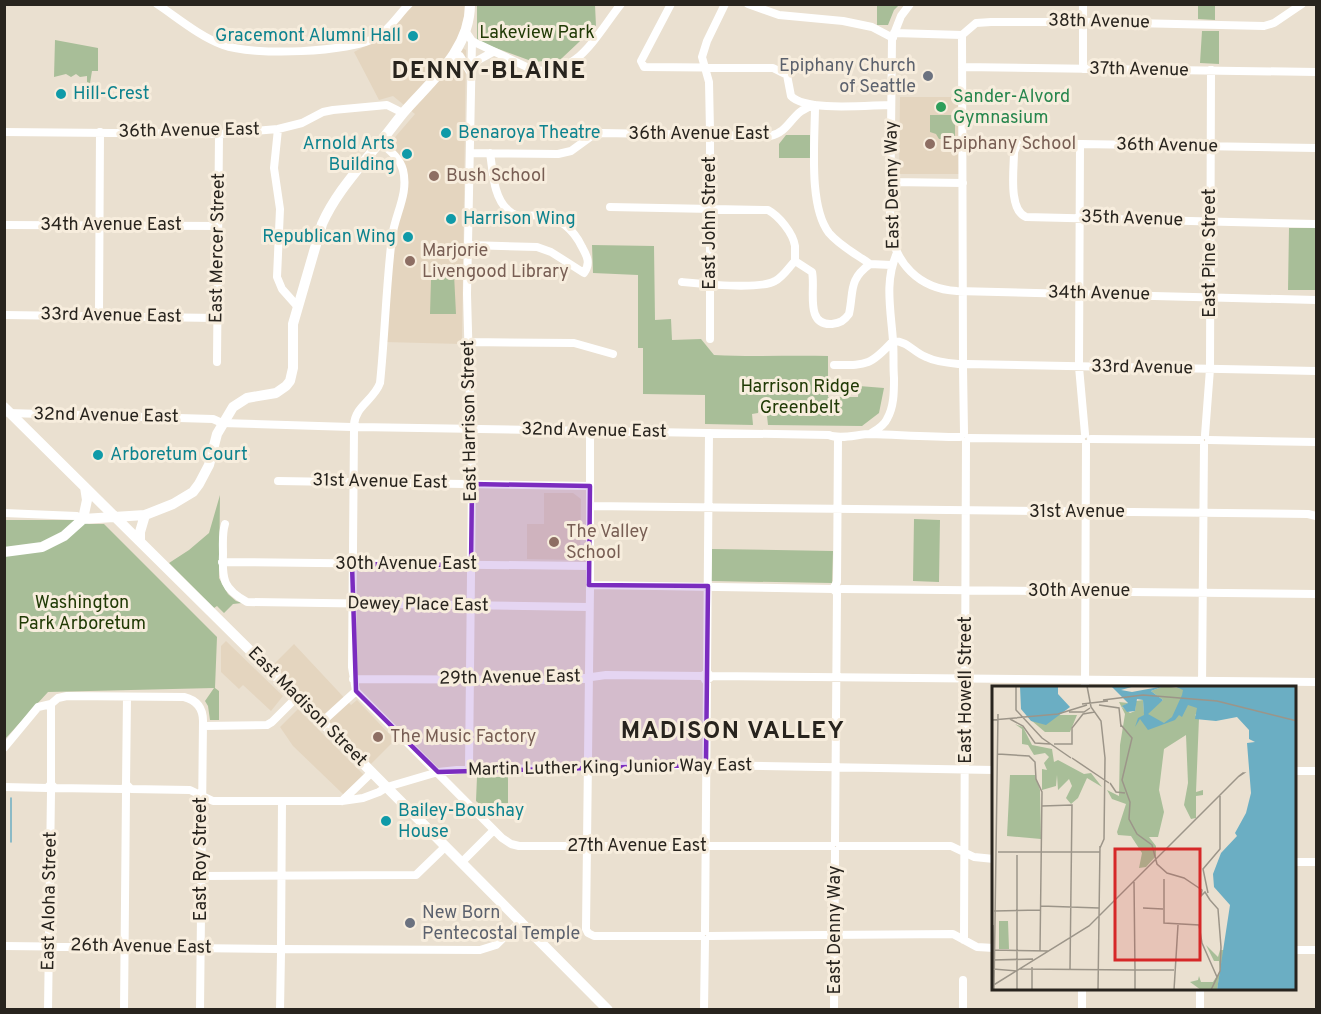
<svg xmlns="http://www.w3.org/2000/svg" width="1321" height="1014" viewBox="0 0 1321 1014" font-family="Overpass,sans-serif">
<rect width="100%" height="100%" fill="#eae0d0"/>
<path fill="#e4d5bf" d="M414,5H467L457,45L466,50L462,344L384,342L403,169L388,149L396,136L415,114L393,96L379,100L354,52L371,43Z
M900,97H956L961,113V174H899Z
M544,493H573L581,499L580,560L527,559V524H544Z
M226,641L283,696L271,711L243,685L239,689L221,672V646Z
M294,644L351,705L357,700L395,740L371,764L273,665Z
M298,709L364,775L344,795L293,746L280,727Z"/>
<path fill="#a8be98" d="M477,5H595L596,26L561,59L534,62L477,41Z
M877,5H899L894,10L888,25H877Z
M1198,5H1215V20L1198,19Z
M1202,31H1219V64L1200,63Z
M55,40L98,48V71H92L90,83L87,82V76L80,77L76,74L71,77L66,74L54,77Z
M930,115H955V139H939L936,134L930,132Z
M786,135H810V158H779V144Z
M1289,228H1316V290H1288Z
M592,245L654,246L655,320L671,319L672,340L701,339L714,355C752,357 789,355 828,356V397H858L859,386L884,388L879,413L862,426L768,425L766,407L759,406L758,413L752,414L753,425L705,424V395L643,394V348H638V275L593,273Z
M432,268H437L445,272L446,274H454L456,314H430L431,280H435L430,274Z
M220,495L219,578L228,594L236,601L242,603L233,604L224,613L217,606L214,608L169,563L189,550L209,533Z
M914,519L940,520L939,582L913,581Z
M5,520H77L89,524H104L217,637L215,688L219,691V720H210L208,706L205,701L214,688L48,692L5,739Z
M712,549L833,551L832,583L711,581Z
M477,777H508V803H486L483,807L476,801Z"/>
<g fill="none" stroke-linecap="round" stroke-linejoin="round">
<path stroke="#6baec3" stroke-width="1.5" d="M11,798V842"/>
<path stroke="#fff" stroke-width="8" d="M157,4C178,18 199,36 223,45C252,56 351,53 377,37C390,29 398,15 409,4
M671,4L641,61L644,67L773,68L787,75L791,96C806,112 869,105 891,105
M748,4L779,15L843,21L872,27L893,38
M910,4L901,16L892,39L890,226C894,263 919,289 957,291L1316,300
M1083,4V69
M466,32L472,41L467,294L472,477L469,769
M894,33L962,35L976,23L991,22H1089L1264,26L1274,23L1302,4
M962,35L963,360
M472,41L531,69C575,81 597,34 621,4
M453,55L460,56L470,72
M471,64L493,52
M962,67L1316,72
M278,129L274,168L280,209L277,277L282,289L298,307
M4,132L219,134L278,129L302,123L323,112L333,110L387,105L403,113
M1080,144L1079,367L1085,434
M1316,148L1023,143L1017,145L1014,152C1014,169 1008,210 1026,217L1316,224
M470,153L558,154L571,151L593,135L603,133L770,136C791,132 791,110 815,105C815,140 808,206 829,233C840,246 856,254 870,264
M891,182L963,183
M610,207L768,210C779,216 793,233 795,246C795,250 795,256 795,261
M4,225L218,226
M468,245L537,247L551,252L584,273C591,263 587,256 582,247C574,230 559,216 539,215C527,215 518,220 508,210C493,197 493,171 490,153
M795,261L812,272C816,288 804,326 832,324C840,323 844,321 849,314C854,291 848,280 870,264L891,265
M682,282C702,284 760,290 775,281C783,277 789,267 795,261
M4,315L217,318
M99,315L100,132
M710,339V131L709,82L702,57L707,41L725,4
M467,342L574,343L613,354
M217,362L219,134
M967,364L1316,371
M834,365C867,365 870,366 893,341C908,341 913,352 926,357C936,362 948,363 959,364
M963,368L964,433
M8,413L213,419L222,423L351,427L354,425L358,427
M354,425C355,406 374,400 380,383C385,335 386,286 392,237C395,214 409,194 403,170C400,158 389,150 380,142
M358,427L829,435C840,440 858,434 871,434C901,435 930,437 960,437
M354,429L352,667L356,691L502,838L511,844L519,846H831
M870,434C876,430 884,426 887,419C894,407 894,392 894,378C893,366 894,353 893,341C891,311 884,281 897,253
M1205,435L1210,369L1211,70
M969,438L1081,439
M1091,439L1200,440
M1209,440L1316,442
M278,481L590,486
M590,506L1308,514L1316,516
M4,513L77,516L83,519
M225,524C222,533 223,544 223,554C222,579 223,589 247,602L589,607
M222,562L589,566
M590,582V432
M593,585L833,589
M590,588L586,929L588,933L594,936H701
M842,589L1316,594
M707,672L703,676L706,681L711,677L707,672L709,433
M711,676L1316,682
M353,679L570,680L606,675L703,676
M1085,687L1086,444
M1202,687L1204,445
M51,704L58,698L67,696L184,697C196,700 203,708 203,721L200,1010
M322,722L356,691
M203,726L267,725L272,722L297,697
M4,748L38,707L51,704
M1296,771H1316
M51,784V704
M126,785L127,697
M4,787L47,788L51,784L55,788L123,789L127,785L131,789L190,790L213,801H342L363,798L379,792L387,787L438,772L476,768L561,769L588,766L710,765L994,770
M342,801L372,772
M835,842L837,593L833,589L837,582L838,438
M840,846H951L974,857L994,859
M462,862L494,830
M1296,862H1315
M201,876L416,875L446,846
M705,931L707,681
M710,936L953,934L977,947L994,948
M964,940L966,441
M281,945L282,802
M4,946L277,949
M285,949L480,950L496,945L521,921
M1296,950H1316
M48,1010L51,792
M124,1010L126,793
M280,1010L281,953
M704,1010L705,940
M834,1010L835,851
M963,1010V980
M1082,1010V988
M1200,1010V988"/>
<path stroke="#fff" stroke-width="10" d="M4,407L305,705L608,1010
M83,519L87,500L85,487
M140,540V532L145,515
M4,552L42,547L64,536L83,519L145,515L173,504L193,492L199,484L209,465L217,434L233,407L247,398L276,393L286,386L290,381L293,368V324L322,224C335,195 355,173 375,148C385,137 394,124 404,112C431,81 470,50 470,4"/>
</g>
<path fill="#7b2cbf" fill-opacity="0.2" stroke="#7b2cbf" stroke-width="4.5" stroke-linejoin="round" d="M472,484L590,486L589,585L708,586L706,765L438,772L356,691L352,564L471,565Z"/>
<g fill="#0f9aa8" stroke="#f7eddd" stroke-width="2">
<circle cx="413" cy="36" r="6"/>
<circle cx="61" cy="94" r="6"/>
<circle cx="446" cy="133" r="6"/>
<circle cx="407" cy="154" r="6"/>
<circle cx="451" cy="219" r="6"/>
<circle cx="408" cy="237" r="6"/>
<circle cx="98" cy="455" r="6"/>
<circle cx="386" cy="821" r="6"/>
</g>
<g fill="#6b7280" stroke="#f7eddd" stroke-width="2">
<circle cx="928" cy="76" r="6"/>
<circle cx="410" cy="923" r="6"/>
</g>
<circle fill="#2e9e5b" stroke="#f7eddd" stroke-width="2" cx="941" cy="107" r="6"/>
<g fill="#8d6e63" stroke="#f7eddd" stroke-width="2">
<circle cx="930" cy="144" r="6"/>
<circle cx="434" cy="176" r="6"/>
<circle cx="410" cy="261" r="6"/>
<circle cx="554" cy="542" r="6"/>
<circle cx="378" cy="737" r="6"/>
</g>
<g text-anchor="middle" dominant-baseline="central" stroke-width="6" stroke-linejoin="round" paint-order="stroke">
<g font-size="18" fill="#28241e" stroke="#f7eddd">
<text transform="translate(1099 22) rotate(1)">38th Avenue</text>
<text transform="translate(1139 70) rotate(1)">37th Avenue</text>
<text transform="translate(189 131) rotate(-1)">36th Avenue East</text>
<text x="699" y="134">36th Avenue East</text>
<text transform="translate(1167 146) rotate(1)">36th Avenue</text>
<text transform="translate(893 185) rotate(-91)">East Denny Way</text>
<text transform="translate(1132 219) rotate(2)">35th Avenue</text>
<text transform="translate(710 223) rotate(-90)">East John Street</text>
<text x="111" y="225">34th Avenue East</text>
<text transform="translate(218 248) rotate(-89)">East Mercer Street</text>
<text transform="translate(1210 253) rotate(-90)">East Pine Street</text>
<text transform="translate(1099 294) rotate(1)">34th Avenue</text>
<text transform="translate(111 316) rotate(1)">33rd Avenue East</text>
<text transform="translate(1142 368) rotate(1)">33rd Avenue</text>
<text transform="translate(106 416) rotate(1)">32nd Avenue East</text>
<text transform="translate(470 421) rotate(-91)">East Harrison Street</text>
<text transform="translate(594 431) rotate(1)">32nd Avenue East</text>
<text transform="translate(380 482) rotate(1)">31st Avenue East</text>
<text x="1077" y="512">31st Avenue</text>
<text x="406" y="564">30th Avenue East</text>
<text x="1079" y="591">30th Avenue</text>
<text transform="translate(418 605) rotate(1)">Dewey Place East</text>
<text transform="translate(510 678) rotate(-1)">29th Avenue East</text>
<text transform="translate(966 690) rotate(-90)">East Howell Street</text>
<text transform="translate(307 707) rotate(45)">East Madison Street</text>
<text transform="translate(610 768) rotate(-1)">Martin Luther King Junior Way East</text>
<text x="637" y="846">27th Avenue East</text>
<text transform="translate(201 859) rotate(-90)">East Roy Street</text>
<text transform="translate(50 901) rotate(-89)">East Aloha Street</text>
<text transform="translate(835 930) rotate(-90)">East Denny Way</text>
<text transform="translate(141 947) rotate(1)">26th Avenue East</text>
</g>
<g font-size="18" fill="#203a05" stroke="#f7eddd">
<text x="537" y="33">Lakeview Park</text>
<text x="800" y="387">Harrison Ridge<tspan x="800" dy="21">Greenbelt</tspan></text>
<text x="82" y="603">Washington<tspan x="82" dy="21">Park Arboretum</tspan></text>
</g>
<g font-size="18" fill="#0d838f" stroke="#f7eddd" text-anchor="start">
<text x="401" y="36" text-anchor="end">Gracemont Alumni Hall</text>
<text x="73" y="94">Hill-Crest</text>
<text x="458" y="133">Benaroya Theatre</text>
<text x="395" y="144" text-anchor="end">Arnold Arts<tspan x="395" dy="21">Building</tspan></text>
<text x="463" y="219">Harrison Wing</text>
<text x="396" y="237" text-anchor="end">Republican Wing</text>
<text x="110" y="455">Arboretum Court</text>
<text x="398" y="811">Bailey-Boushay<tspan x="398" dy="21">House</tspan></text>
</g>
<g font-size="18" fill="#5b616d" stroke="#f7eddd" text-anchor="end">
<text x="916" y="66">Epiphany Church<tspan x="916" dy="21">of Seattle</tspan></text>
<text x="422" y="913" text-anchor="start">New Born<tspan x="422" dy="21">Pentecostal Temple</tspan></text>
</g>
<g font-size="18" fill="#27864d" stroke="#f7eddd" text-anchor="start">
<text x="953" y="97">Sander-Alvord<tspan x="953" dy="21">Gymnasium</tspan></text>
</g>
<g font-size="18" fill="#785e54" stroke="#f7eddd" text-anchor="start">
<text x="942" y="144">Epiphany School</text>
<text x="446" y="176">Bush School</text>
<text x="422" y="251">Marjorie<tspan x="422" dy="21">Livengood Library</tspan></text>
<text x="566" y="532">The Valley<tspan x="566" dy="21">School</tspan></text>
<text x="390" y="737">The Music Factory</text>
</g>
<g font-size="24" font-weight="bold" letter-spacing="1.5" fill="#28241e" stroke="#f7eddd">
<text x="489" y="72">DENNY-BLAINE</text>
<text x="733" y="732">MADISON VALLEY</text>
</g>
</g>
<g transform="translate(992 686)">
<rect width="304" height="304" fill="#eae0d0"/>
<path d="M172,0L193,3L219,18L203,29L207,32L204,106L211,104V109L204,110V132L199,133L192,119L196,97L194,49L172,63L167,104L172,126L166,151H157L164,160V170L154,181L147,182L150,167L139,150L126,149L125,146L134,118L120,113L115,104L127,110L128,59L133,28L127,16L136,17L130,21L138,27L143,25L144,15L151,14L152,27L171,14L159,5ZM54,29H85L78,46H53L40,35ZM23,38L31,41L40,59L60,63L62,76L66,74L92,88L99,87L110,101L95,92L86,112L79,118L74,112L80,100L77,93L66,104L65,89L64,100L50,104V83L55,84L52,77L57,71L53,67L42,69L36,59L30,58V43ZM18,89H43L48,104L49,153L15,150ZM7,235H16L17,263H7ZM214,259L226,271L228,264H232L225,304H209L198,296L206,294L207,290L209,296H221L228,285L227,275H222Z" fill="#a8be98"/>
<path d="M28,0H66V8L78,21L54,39L39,35L29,23ZM119,0H143L129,4L140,6L172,0L159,5L171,14L156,28L172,37L180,31L190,9L191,4L182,0H304V304H225L238,219L222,201L221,188L229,167L245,150L243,147L254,127L259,107L255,57L263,56L257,53V44L245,31L224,35L203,33L205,22L196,19L190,31L187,29L183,34L156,44L148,33L143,41L146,32L152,29L151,14L145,13L143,25L135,26L130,20L136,17Z" fill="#6baec3"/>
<path fill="none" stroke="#9c9589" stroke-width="1.5" d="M24,0V24L50,52L79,72M95,0L99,21L109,35L113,72L112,153L108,162M111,14L151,9L225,15L305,35M90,18L116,15M107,19L127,22L129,41M77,26H92L98,22M18,33L31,40L43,57L58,58M0,34L66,28L95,19M129,39L140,52L130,94L138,116L137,133L145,148L160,159L165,178L175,187L192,192L210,204L209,210L213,206L218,214M62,58H80V42L91,28L103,26M6,68L37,70L43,76L44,93L50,106L48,265M80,72L117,97M118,97L124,106L133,107M236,101L247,90L251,87H252L246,91M50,120L80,119L78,283M228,151V110M6,166H108M172,193V237L207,239L210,257L225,291M142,196L143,284H182M216,207L211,183L228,163V150M218,214L226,223L229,261L228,285L219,304M49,220L107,222M151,222L171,223M2,225L48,224M1,239L2,304M1,264L57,265M1,274L41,273M40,281V304M1,283L25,285V169M28,283L143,284V304M25,285V304M0,300L97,240L236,101M2,304L6,28M106,304L108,160M182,304L186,239"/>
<path fill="#d62828" fill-opacity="0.15" stroke="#d62828" stroke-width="3" d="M123,163H208V274H123Z"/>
<rect width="304" height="304" fill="none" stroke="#28241e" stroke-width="3"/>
</g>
<rect width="1321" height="1014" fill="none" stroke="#28241e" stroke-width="12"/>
</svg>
